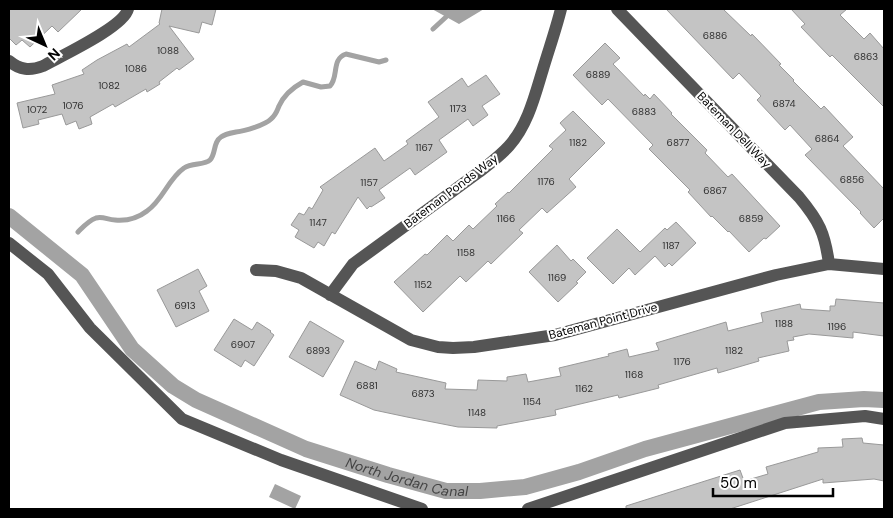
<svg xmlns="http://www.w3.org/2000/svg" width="893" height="518" viewBox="0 0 893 518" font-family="'DM Sans',sans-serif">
<rect width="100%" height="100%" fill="#fff"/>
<path fill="#a3a3a3" d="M432,9H484L459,24Z
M275,484L301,496L295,509L269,497Z"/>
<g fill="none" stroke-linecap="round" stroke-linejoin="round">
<path stroke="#a3a3a3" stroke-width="5" d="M433,29L446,17
M78,232C83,227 88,221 96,218C103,216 108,220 115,220C126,221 138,218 147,211C163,200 168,179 184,168C192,163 205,165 210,160C216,154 213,142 221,137C225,134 231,133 236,132C245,131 265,125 271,119C276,115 277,111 279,106C284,95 292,88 303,82L321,87L330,86C339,77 331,59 346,54L379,62L386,60"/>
<path stroke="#a3a3a3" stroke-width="16" id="s1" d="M9,216L82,275L132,349L173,386L196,400L306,449L388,475L446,491H480L525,487L579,472L645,449L819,402L864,399L884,400"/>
</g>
<path fill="#c4c4c4" stroke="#999" d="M9,9H82L58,32L52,26L30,47L22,40L16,45L9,38Z
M162,9H216L212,25L202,22L199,33L169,26L194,59L179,70L177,68L159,82L160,84L147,92L146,89L115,107L113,104L90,117L92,124L79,129L76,121L66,125L62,114L38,120L39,124L23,128L17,103L55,94L52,85L84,74L82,70L97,60L127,44L129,47L160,24L159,23Z
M666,9H723L751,36L752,34L781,64L779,65L794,80L793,81L821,109L824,106L853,137L843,146L884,189V218L874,228L860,213L861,212L805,155L812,149L790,125L785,130L757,100L761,96L739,73L733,79Z
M791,9H847L840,15L864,39L870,33L884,49V107L832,55L830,57L801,27L805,24Z
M605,43L620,58L613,64L644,96L645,94L650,99L654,94L672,113L671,114L707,150L705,153L728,177L732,174L780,226L766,239L764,238L749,252L729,231L728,232L712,216L711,217L688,192L690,190L649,149L653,145L608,99L602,105L573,75Z
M486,75L500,94L482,106L488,115L473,126L468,119L439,140L447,152L415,175L410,168L379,190L385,198L371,207L370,206L367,209L358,197L335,234L332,232L324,246L318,242L314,248L295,237L299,230L291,225L299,213L304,215L309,207L312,209L323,190L320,187L375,148L384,161L408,144L406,141L439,117L428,102L462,78L468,87Z
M573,111L605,143L569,179L576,187L547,213L542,208L519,230L523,233L491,264L488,261L466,282L460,276L423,312L394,282L425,254L427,255L447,235L453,241L469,225L473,229L497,206L495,204L508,192L509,193L553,149L549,146L566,130L560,123Z
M676,222L696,243L672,266L669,263L665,267L655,256L635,275L629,268L613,284L587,258L617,229L640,252L665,228L667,230Z
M557,245L571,261L573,259L586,272L576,282L578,283L558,302L529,272Z
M198,269L207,286L199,291L209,311L176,327L157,290Z
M836,299L884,303V336L853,332V338L809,334L793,337L794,340L787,341L789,351L758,358L759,361L718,373L717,368L658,385L659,388L619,398L618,395L555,410L556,415L497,426V428L458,427L407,417L374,410L340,395L355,361L376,370L379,361L397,369L396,372L446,383L445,389L477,390L478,380L507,381V377L526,374L528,382L561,376L559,368L609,356L608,354L627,349L629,357L659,350L656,343L726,322L728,331L763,322L761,313L800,304L801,309L830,311V306H835Z
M234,319L252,330L257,322L271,331L270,332L274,335L254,366L245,360L241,367L214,350Z
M310,321L344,341L323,377L289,357Z
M862,438L863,443L884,445V481L874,479L823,483V479L730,509H626V506L740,470L744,481L768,474L766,467L818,452V448L843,447L842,439Z"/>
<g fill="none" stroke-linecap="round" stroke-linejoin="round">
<path stroke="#555" stroke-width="12" d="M617,9L799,197C819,221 825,233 829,264
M9,61C20,70 30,71 43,66C61,56 124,27 128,9
M9,243L48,274L90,328L182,419L281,460L422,509
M256,270L276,271L301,278L411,340L438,347L453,348L474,347L555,335L776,275L829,264L884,269
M330,295L353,264L479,172C489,164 500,156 509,146C528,125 535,95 543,69C549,49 556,29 561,9
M528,509L785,423L865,416L884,419"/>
</g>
<g text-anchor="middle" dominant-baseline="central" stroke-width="4" stroke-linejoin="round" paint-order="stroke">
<g font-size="10" fill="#313131">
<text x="715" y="35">6886</text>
<text x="168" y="50">1088</text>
<text x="866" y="56">6863</text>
<text x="136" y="68">1086</text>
<text x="598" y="74">6889</text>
<text x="109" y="85">1082</text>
<text x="784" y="103">6874</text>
<text x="73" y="105">1076</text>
<text x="458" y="108">1173</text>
<text x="37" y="109">1072</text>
<text x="644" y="111">6883</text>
<text x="827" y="138">6864</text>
<text x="578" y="142">1182</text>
<text x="678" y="142">6877</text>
<text x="424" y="147">1167</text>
<text x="852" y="179">6856</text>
<text x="546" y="181">1176</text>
<text x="369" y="182">1157</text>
<text x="715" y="190">6867</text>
<text x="506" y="218">1166</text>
<text x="751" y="218">6859</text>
<text x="318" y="222">1147</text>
<text x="671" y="245">1187</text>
<text x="466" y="252">1158</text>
<text x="557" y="277">1169</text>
<text x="423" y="284">1152</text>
<text x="185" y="305">6913</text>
<text x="784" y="323">1188</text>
<text x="837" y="326">1196</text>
<text x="243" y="344">6907</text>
<text x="318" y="350">6893</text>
<text x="734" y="350">1182</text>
<text x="682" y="361">1176</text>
<text x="634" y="374">1168</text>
<text x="367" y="385">6881</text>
<text x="584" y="388">1162</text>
<text x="423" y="393">6873</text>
<text x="532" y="401">1154</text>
<text x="477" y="412">1148</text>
</g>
<g font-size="12" fill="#000" stroke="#fff">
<text transform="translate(734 130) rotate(46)">Bateman Dell Way</text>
<text transform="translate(451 191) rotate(-37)">Bateman Ponds Way</text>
<text transform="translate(603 321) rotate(-15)">Bateman Point Drive</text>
</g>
<g font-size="14" font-style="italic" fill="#444" stroke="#fff">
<text stroke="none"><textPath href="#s1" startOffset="491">North Jordan Canal</textPath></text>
</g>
</g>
<rect width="893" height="518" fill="none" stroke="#000000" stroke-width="20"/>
<g transform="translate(45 45) rotate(136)" stroke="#ffffff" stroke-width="4" paint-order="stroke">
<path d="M0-4L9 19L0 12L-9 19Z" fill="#000000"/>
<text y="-8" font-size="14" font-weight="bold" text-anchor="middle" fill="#000000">N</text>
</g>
<path d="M713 488v8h120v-8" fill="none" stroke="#000000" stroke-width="2.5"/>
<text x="720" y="488" font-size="15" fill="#000000" stroke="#ffffff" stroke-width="4" paint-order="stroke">50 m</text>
</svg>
